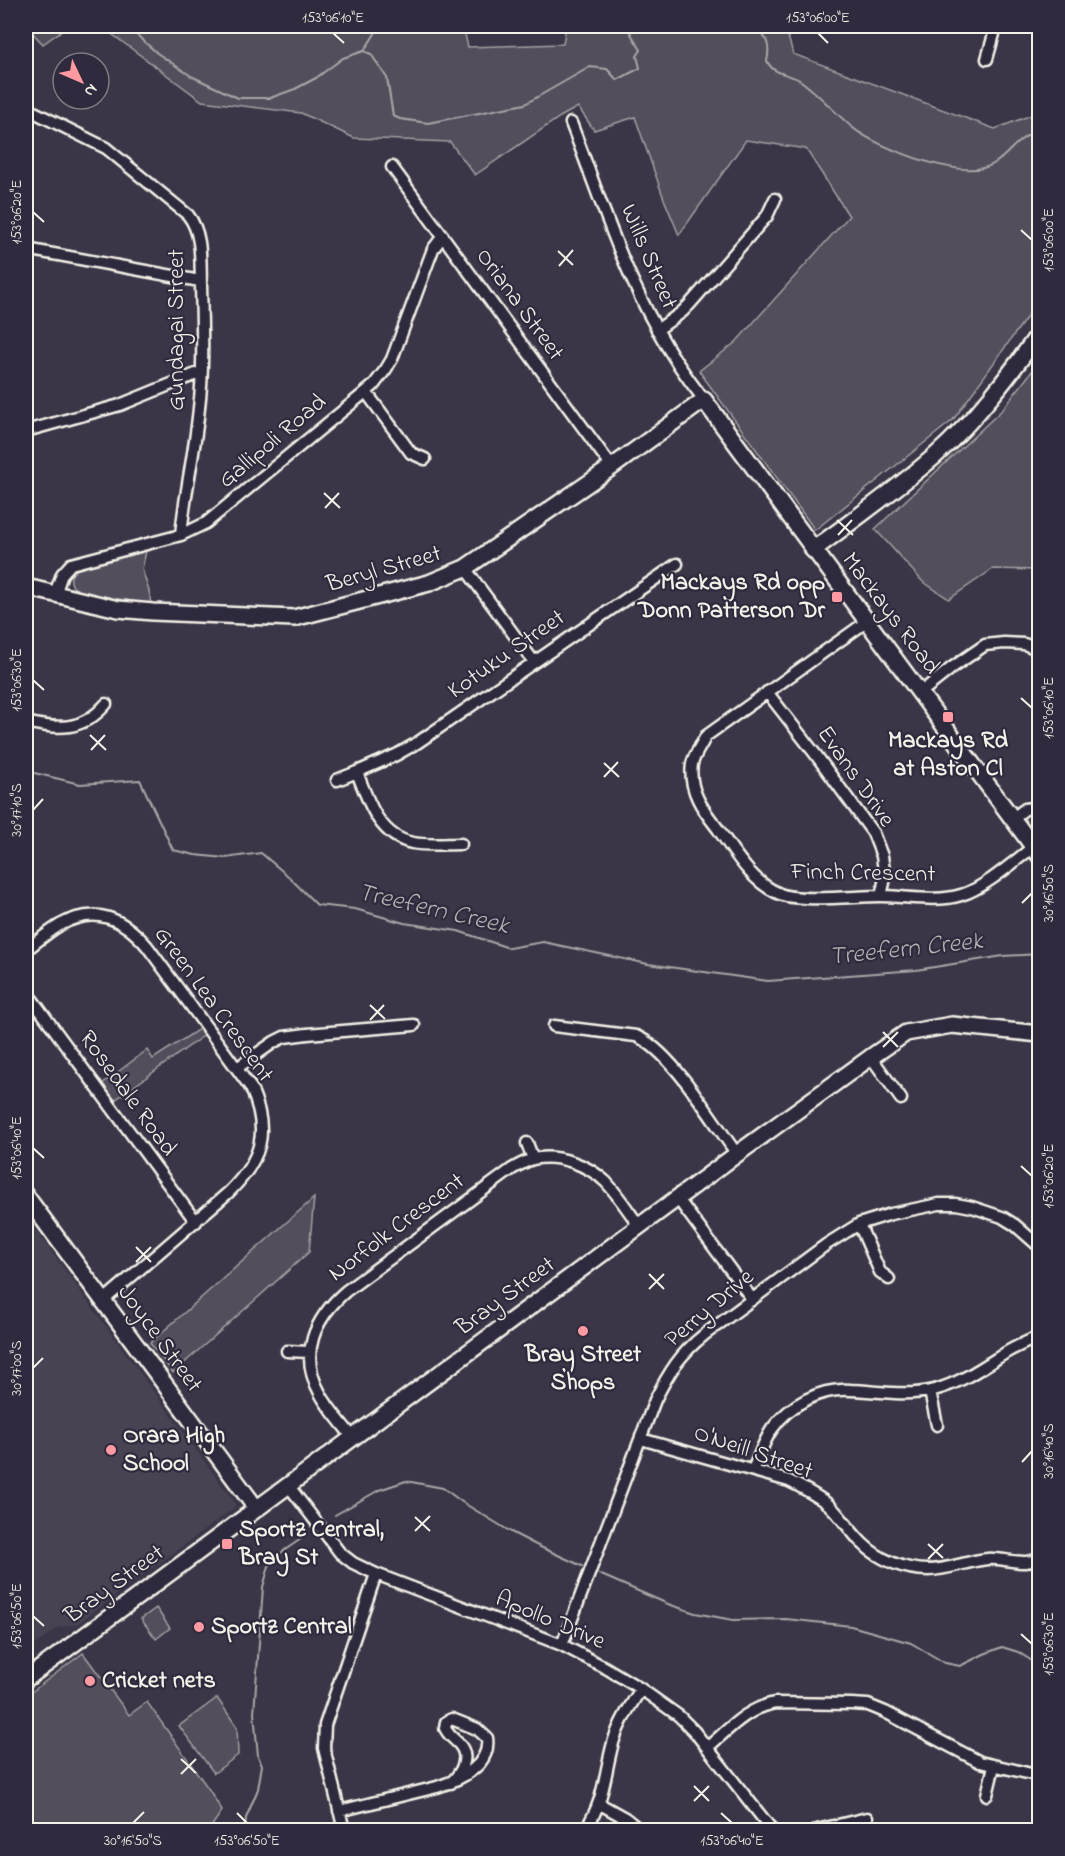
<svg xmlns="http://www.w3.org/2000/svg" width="1065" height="1856" viewBox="0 0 1065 1856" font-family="'Indie Flower',sans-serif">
<rect width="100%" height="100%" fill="#3b3647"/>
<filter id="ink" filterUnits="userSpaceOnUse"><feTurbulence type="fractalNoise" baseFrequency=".0167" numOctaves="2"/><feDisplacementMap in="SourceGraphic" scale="12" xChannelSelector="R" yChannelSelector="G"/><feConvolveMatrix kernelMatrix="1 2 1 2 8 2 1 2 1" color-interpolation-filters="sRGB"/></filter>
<g filter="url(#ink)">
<path fill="#484352" d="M26,1217L235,1503L234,1508L77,1624L59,1627L26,1652Z"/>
<path fill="#534e5c" stroke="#a4a0a2" stroke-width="1.5" d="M26,26H68L43,44Z
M101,26H463L468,47L563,44L566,26H785L793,54L995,129L1039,112V300L953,420L815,530L699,371L736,342L849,216L806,149L746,140L679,235L664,199L635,117L594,130L578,107L560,117L475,175L450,142L354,138L301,113L202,101Z
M1039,362V570L993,569L949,599L922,581L875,529L1003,409Z
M146,551L142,569L149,591L151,604L85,594L73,587C69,579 70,575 78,569Z
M199,1029L203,1036L115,1100L102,1084L147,1050L153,1059Z
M314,1198L309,1252L173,1373L150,1343Z
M156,1608L170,1628L156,1639L141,1619Z
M83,1653L129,1715L147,1702L210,1791L222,1811L209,1830H26V1696Z
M217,1698L237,1727L238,1755L214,1773L179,1726Z"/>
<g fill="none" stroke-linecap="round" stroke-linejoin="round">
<path stroke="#aaa6a7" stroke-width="2" d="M121,26L138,36L157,53L191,76L238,98H270L295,89L316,78L343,58L364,51L376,32L375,26
M754,26C766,36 771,44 767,61C774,76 790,73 801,81C820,95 835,113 853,128C878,148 951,175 983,168C1007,163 1015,134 1040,132
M364,51L371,54L387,78L393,116L400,119L428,123L525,104L590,67L607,69L617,80L640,68L637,56L641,50L631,34L629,26
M26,771L80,784L140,780L173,850L195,855L225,858L261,853L288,876L317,905L355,909L404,923L458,931L509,948L543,942L648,964L768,981L916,970L1003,956L1040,954
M335,1515L379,1490L406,1481L443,1488L462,1502L511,1532L536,1545L582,1566
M599,1574L668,1604L695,1613L733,1620L786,1619L851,1626L911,1643L945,1663L960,1666L984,1654L1002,1647L1018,1652L1040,1666
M245,1830L246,1818L258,1789L262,1765L258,1756L254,1713L263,1587L269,1566L279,1554L301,1539"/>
<defs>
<path id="street" d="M987,59L994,34V26
M26,108L106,148L188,215C203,234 200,261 201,285C202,326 204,368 199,408C195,451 185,492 181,535
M571,123C598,192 621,266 658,331C671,355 687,378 704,400
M392,167L612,467
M26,249L200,281
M657,330L682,312L689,305L767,216L775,199
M366,392L411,453L425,459
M26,431L120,405L201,372
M465,568L534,662
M55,594L62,574L71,564L181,535L206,523L373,386L386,369L392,359L433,249L443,236
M866,622L706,736C702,744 694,755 692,764C688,790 703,810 718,829C735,853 752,883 780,894C799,902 856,896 880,896C906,896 936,903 961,895C983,889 1015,861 1033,847
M767,692L816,755L873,833L882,856L885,878L881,896
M920,693L953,667L985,645L1004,643L1024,644L1040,650
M26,722C58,730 83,731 106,704
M337,780L357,772
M1013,818L1025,809L1040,807
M461,844C445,844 428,846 413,843C379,837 368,801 357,772L396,755L417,743L677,564
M26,950C37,942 48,932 60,925C95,906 122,917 147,946L251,1088C270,1132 262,1159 229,1192L103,1301
M26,991L196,1222
M554,1026L636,1036C672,1051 713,1122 737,1154
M871,1057L901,1099
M237,1068L274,1042L284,1037L307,1034L414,1025
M527,1143L533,1159
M678,1199L752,1299
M859,1224L880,1272L889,1279
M287,1351L310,1352
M930,1391L937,1425
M353,1438C342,1423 328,1409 320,1393C298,1354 315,1318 346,1291L512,1169C519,1165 526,1161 533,1159C558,1153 588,1165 606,1182C619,1196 629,1212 640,1227
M641,1439L789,1481C803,1488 817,1495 829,1505C841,1516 850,1531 862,1543C879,1560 905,1570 928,1570C948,1570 967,1561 987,1559C1003,1557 1027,1568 1040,1557
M753,1470C759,1456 764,1441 772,1429C790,1404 820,1388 851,1390C879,1391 906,1397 934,1390C961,1383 983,1367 1007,1352C1017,1346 1029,1341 1040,1336
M288,1485L340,1553L353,1563L376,1574L562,1645L606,1668L641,1689L679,1716L694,1731L772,1830
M562,1645L655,1400C669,1372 680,1354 704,1335L827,1244L859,1224L891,1214L939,1204H956L972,1207L1002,1217L1015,1225L1040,1247
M708,1747C728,1730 747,1708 775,1703L851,1704L868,1705L885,1712L980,1762L1040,1776
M987,1795L994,1766
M600,1804L625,1818L640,1830
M339,1811L437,1787C459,1780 491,1766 487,1738L477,1729L452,1719L446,1722L445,1728C448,1735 453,1738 458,1743C471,1756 462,1772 451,1783
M344,1830L324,1748L325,1725L376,1574
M585,1830C605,1800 604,1775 613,1743C619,1723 630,1706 641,1689
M817,1830L867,1818"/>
<path id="secondary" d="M813,550C855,519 897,489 936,455C976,419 1009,376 1040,332
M26,587L118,609L153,612L294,618L429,583L465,568L612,467L704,400L1040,856
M26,1196L256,1508
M26,1679L737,1154L871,1057L906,1033L952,1025L1040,1034"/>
</defs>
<use href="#street" stroke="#f4f1e8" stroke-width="15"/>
<use href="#secondary" stroke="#f4f1e8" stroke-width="20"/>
<use href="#street" stroke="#2f2a3d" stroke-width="10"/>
<use href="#secondary" stroke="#2f2a3d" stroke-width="15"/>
</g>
</g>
<path fill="none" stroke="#f4f1e8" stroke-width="2" d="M333,33L344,43M818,33L828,43M33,212L44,222M1021,230L1032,240M558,251L573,265M559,266L573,250M324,493L340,508M325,508L339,493M837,520L853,535M838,535L852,520M33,680L44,690M1021,698L1032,708M90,735L106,750M91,750L105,735M604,763L619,777M604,777L618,762M33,810L43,799M1022,903L1032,893M370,1005L385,1019M370,1020L384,1005M883,1032L898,1047M883,1047L898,1032M33,1148L44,1158M1021,1166L1032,1176M136,1247L151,1262M136,1262L151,1247M649,1274L664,1289M649,1289L664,1274M33,1368L43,1358M1022,1462L1032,1451M415,1517L430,1531M415,1531L430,1516M928,1544L943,1558M928,1559L943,1544M33,1616L44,1626M1021,1634L1032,1644M181,1759L196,1773M181,1774L196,1759M694,1786L709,1801M694,1801L709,1786M237,1813L247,1823M721,1813L732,1823M133,1823L144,1812"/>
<g fill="#ff9aa2" stroke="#2f2a3d" stroke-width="2">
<rect x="831" y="591" width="12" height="12" rx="3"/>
<rect x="942" y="711" width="12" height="12" rx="3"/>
<circle cx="583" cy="1331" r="6"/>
<circle cx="111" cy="1450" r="6"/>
<rect x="221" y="1538" width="12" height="12" rx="3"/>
<circle cx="199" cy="1627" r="6"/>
<circle cx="90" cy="1681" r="6"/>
</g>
<g text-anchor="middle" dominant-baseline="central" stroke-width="4.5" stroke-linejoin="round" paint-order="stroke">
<g font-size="24" fill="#f4f1e8" stroke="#2f2a3d">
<text transform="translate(648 257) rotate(67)">Wills Street</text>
<text transform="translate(519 305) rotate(54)">Oriana Street</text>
<text transform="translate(177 330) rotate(-90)">Gundagai Street</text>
<text transform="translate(273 442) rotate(-40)">Gallipoli Road</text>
<text transform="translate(384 570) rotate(-16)">Beryl Street</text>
<text transform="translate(890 614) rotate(53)">Mackays Road</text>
<text transform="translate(507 655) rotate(-35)">Kotuku Street</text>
<text transform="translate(855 777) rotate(55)">Evans Drive</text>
<text transform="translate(863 874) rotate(1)">Finch Crescent</text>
<text transform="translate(213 1005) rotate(54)">Green Lea Crescent</text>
<text transform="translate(127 1094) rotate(54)">Rosedale Road</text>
<text transform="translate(397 1228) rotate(-37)">Norfolk Crescent</text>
<text transform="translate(506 1297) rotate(-36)">Bray Street</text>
<text transform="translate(710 1309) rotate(-40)">Perry Drive</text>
<text transform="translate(159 1339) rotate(54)">Joyce Street</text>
<text transform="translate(753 1453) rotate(19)">O'Neill Street</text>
<text transform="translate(115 1585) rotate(-36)">Bray Street</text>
<text transform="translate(550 1621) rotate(23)">Apollo Drive</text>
</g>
<g font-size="24" font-weight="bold" fill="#f4f1e8" stroke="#2f2a3d" text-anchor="start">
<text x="825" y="583" text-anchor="end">Mackays Rd opp<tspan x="825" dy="28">Donn Patterson Dr</tspan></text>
<text x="948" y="741" text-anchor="middle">Mackays Rd<tspan x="948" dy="28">at Aston Cl</tspan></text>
<text x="583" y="1355" text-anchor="middle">Bray Street<tspan x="583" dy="28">Shops</tspan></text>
<text x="123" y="1436">Orara High<tspan x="123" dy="28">School</tspan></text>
<text x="239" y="1530">Sportz Central,<tspan x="239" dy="28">Bray St</tspan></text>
<text x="211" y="1627">Sportz Central</text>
<text x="102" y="1681">Cricket nets</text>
</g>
<g font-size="26" font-style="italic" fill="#b6b2b2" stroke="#2f2a3d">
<text transform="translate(433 910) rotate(13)">Treefern Creek</text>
<text transform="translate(906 950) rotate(-6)">Treefern Creek</text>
</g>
</g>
<rect width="1065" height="1856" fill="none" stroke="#2f2a3d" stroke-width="66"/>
<g transform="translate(81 81) rotate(134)"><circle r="28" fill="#2f2a3d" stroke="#7e7a81" stroke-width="1.5"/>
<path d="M0-4.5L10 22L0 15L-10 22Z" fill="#ff9aa2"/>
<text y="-9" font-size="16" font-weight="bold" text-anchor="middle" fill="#f4f1e8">N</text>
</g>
<rect x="33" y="33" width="999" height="1790" fill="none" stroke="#f4f1e8" stroke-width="2"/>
<g font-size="15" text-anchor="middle" fill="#f4f1e8">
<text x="333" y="22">153°06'10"E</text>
<text x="818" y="22">153°06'00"E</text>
<text transform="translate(16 212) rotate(-90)" y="5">153°06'20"E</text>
<text transform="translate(1048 240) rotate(-90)" y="5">153°06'00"E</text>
<text transform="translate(16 680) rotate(-90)" y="5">153°06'30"E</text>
<text transform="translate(1048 708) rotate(-90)" y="5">153°06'10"E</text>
<text transform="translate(16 810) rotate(-90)" y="5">30°17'10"S</text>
<text transform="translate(1048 893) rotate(-90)" y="5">30°16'50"S</text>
<text transform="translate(16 1148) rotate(-90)" y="5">153°06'40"E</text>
<text transform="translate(1048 1176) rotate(-90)" y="5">153°06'20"E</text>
<text transform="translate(16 1368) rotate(-90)" y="5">30°17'00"S</text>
<text transform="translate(1048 1451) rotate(-90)" y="5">30°16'40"S</text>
<text transform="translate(16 1616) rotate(-90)" y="5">153°06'50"E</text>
<text transform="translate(1048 1644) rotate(-90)" y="5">153°06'30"E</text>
<text x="133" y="1845">30°16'50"S</text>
<text x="247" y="1845">153°06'50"E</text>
<text x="732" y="1845">153°06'40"E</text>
</g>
</svg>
